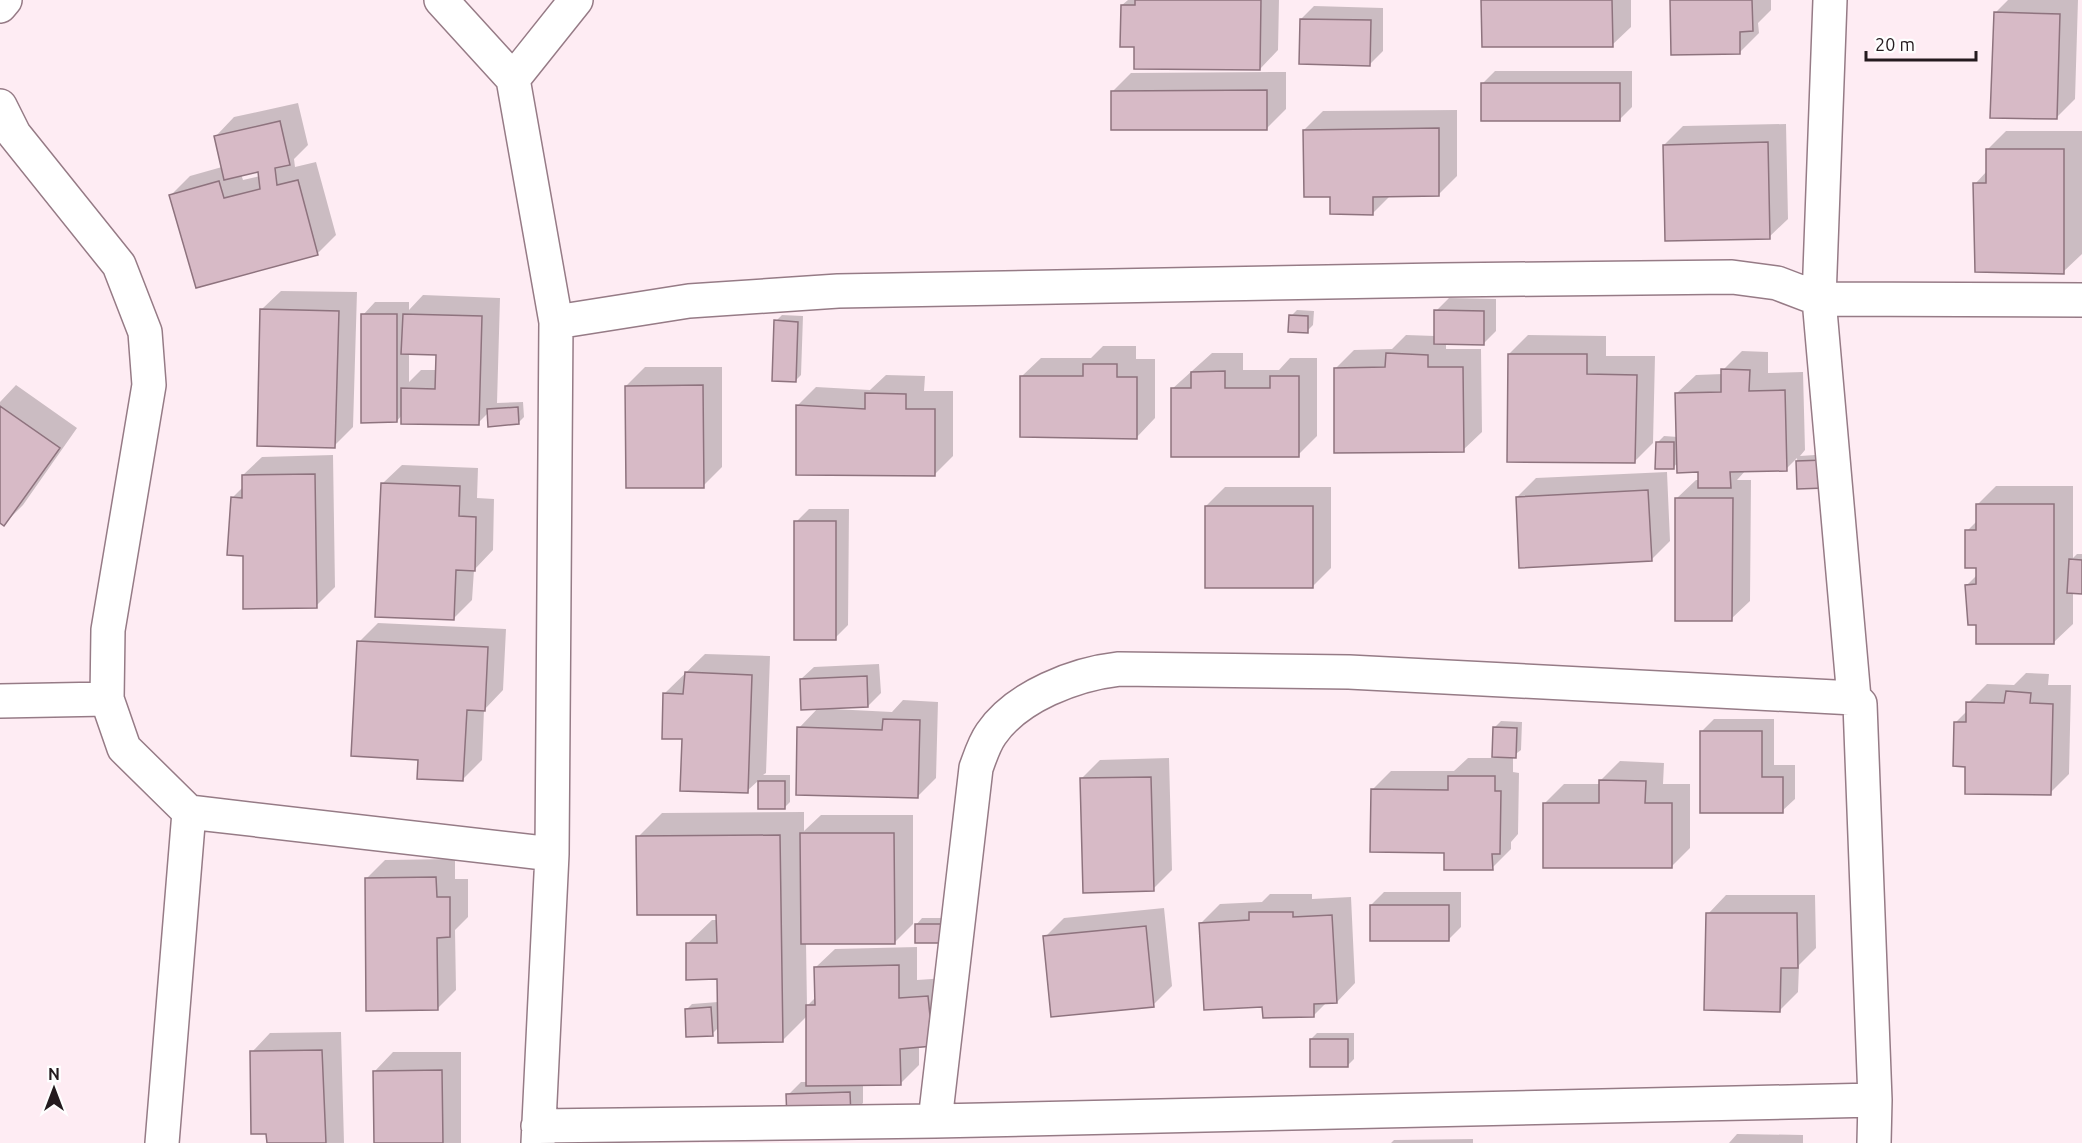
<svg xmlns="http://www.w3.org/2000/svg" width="2082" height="1143" viewBox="0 0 2082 1143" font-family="Ubuntu,sans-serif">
<rect width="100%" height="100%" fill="#feecf3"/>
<path fill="#0003" fill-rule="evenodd" d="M1128,0H1279L1278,50L1260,69L1136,46L1122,5Z
M1483,0H1631V27L1612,45Z
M1671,0H1771V10L1758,23L1759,33L1740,52Z
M2008,0H2078L2075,99L2056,118L1995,13Z
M1314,6L1383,8V51L1370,64L1301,19Z
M1495,71H1632V107L1619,120L1482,84Z
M1286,72V109L1267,128L1112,92L1131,73Z
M298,103L308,145L294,159L295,167L316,162L336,235L317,254L171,195L190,176L222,167L216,136L234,117ZM259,170L260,176L243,180L241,174Z
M1457,110V176L1439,194L1391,195L1372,214L1304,130L1323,111Z
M1786,124L1788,219L1769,237L1664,145L1683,126Z
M2006,131H2082V254L2063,272L1975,184L1987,171V150Z
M281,291L357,292L353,427L334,446L262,309Z
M423,295L500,298L497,403L523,402L524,417L518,423L489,412L478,423L402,415L397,421L363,315L375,302H409V310ZM409,353H438L437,370H421L409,382Z
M1449,298L1496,299V331L1483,344L1446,343V349H1481L1482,432L1463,450L1335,369L1354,350L1392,349L1406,335L1435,336L1436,311Z
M1297,310L1314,311L1313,325L1307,331L1291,316Z
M782,315L803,316L801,375L795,381L776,321Z
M1528,335L1606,336V356H1655L1653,443L1634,462L1509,354Z
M1103,346H1136V359H1155V418L1137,437L1022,376L1041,358H1091Z
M1742,351L1768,352V373L1803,372L1805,450L1800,456L1830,454L1799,488L1797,458L1786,469L1746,470L1737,480H1751L1750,601L1731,619L1677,498L1696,480H1699V471L1678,462L1673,468L1658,442L1664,436L1678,437L1677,393L1696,375L1723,374V370Z
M1212,353H1243V370H1279L1290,358H1317V436L1298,455L1172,389Z
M645,367H722V467L703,486L626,386Z
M886,375L925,376L924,391H953V456L934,475L797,406L816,387L870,390Z
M16,385L77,428L23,505L4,524L0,521V402Z
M333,455L335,587L316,606L232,498L243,487V475L262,457Z
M402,465L478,468L477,498L494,499L493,550L474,570L472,600L453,619L383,483Z
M1667,472L1670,541L1651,560L1517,497L1536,478Z
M1996,486H2073V558L2077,554H2082V592L2073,591V624L2054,642L1978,623L1967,585L1978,574V566L1967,531L1978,520V504Z
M1225,487H1331V568L1312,587L1206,506Z
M809,509H849L848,625L835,638L796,522Z
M378,623L506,629L503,690L484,710L482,760L463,779L420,758L359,642Z
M705,654L770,656L766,773L763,775H790V802L784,808H759V780L747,791L684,737L664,694Z
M879,664L881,693L868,706L833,707V709L892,712L903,700L938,702L936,778L917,797L799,728L819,707L801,679L814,667Z
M2026,673L2049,674L2048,685H2071L2069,774L2050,793L1967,766L1956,722L1968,710V703L1987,684L2014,685Z
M1714,719H1774V765H1795V799L1782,811L1702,731Z
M1501,721L1522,722L1521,750L1513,756V772L1519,773L1518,834L1511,842V849L1492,868L1445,852L1373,789L1391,771H1454L1468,758H1494L1495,727Z
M1169,758L1172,870L1153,889L1081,779L1100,760Z
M1620,761L1664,763L1663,784H1690V848L1671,867L1545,803L1564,784H1601V780Z
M804,812V831L821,815H913V924L894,943H806L807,1006L816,997V967L835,949L917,947V980L946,978L951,1026L919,1046V1065L900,1084H863V1103L850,1116L788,1095L801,1082H807V1016L783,1040L719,1027L712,1034L686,1010L692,1004L718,1002V978L687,944L712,920H718L717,913L638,837L662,813Z
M455,859V879H468V917L455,930L456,990L437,1009L366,879L385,860Z
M1384,892H1461V927L1448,940L1371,905Z
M1270,894H1312V899L1351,897L1355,983L1337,1002H1327L1313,1016L1201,923L1220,904L1262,902Z
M1726,895H1815L1816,948L1799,965L1798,992L1779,1011L1708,914Z
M1164,908L1172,986L1153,1005L1045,937L1064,918Z
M922,918H956V935L916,925Z
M341,1032L344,1143H268L252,1052L270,1033Z
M1317,1033H1354V1059L1348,1065L1311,1039Z
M393,1052H461V1143H375V1071Z
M1737,1134L1803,1135V1143H1729Z
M1473,1139V1143H1391L1394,1140Z"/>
<path fill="#d7bac6" stroke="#8e737e" stroke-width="1.5" d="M1135,0H1261L1260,70L1134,69V47H1120L1121,5H1135Z
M1481,0H1612L1613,47H1482Z
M1670,0H1752L1753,31L1740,32V54L1671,55Z
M1994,12L2060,14L2057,119L1990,118Z
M1300,19L1371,20L1370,66L1299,64Z
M1481,83H1620V121H1481Z
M1267,90V130H1111V91Z
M280,121L290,165L275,168L277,185L298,180L318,255L196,288L169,195L219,181L224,198L260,189L258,172L224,180L214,136Z
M1439,128V196L1373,197V215L1330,214V197H1304L1303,130Z
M1768,142L1770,239L1665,241L1663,145Z
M1986,149H2064V274L1975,272L1973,183H1986Z
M260,309L339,311L335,448L257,446Z
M1434,310L1484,311V345L1434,344Z
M361,314H397V422L361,423Z
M403,314L482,316L479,425L401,424V388L435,389L436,355L401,354Z
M1289,315L1308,316V333L1288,332Z
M774,320L798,322L796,382L772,381Z
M1386,353L1428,355V367H1463L1464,452L1334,453V368L1385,367Z
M1508,354H1587V374L1637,375L1635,463L1507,462Z
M1083,364H1117V377H1137V439L1020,437V376H1083Z
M1721,369L1750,370L1749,391L1785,390L1787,471L1730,472L1731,488H1698V472L1677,473L1675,393L1721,392Z
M1225,371V388H1270V376H1299V457H1171V388H1191V372Z
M703,385L704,488H626L625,386Z
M865,393L906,394V409H935V476L796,475V405L865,409Z
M0,406L60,448L4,526L0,523Z
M518,407L519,424L488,427L487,409Z
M1656,442H1674V469H1655Z
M1824,460L1825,488L1797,489L1796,461Z
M315,474L317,608L243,609V556L227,555L231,497L242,498V475Z
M381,483L460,486L459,516L476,517L475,571L456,570L454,620L375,617Z
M1648,490L1652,561L1519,568L1516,497Z
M1675,498H1733L1732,621H1675Z
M1976,504H2054V644H1976V625H1968L1965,585L1976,584V568H1965V530H1976Z
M1205,506H1313V588H1205Z
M794,521H836V640H794Z
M2069,559L2082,560V594L2067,593Z
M357,641L488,647L485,711L467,710L463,781L417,779L418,760L351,756Z
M685,672L752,675L748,793L680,791L682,739H662L663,693L683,694Z
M867,676L868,707L801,710L800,679Z
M2006,691L2031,693L2030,703L2053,704L2051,795L1965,794V767L1953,766L1954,722H1966V702L2004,703Z
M883,719L920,720L918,798L796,795L797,727L882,730Z
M1493,727L1517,728L1516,758L1492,757Z
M1700,731H1762V777H1783V813H1700Z
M1448,776H1495V791H1501L1500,854H1492L1493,870H1444V853L1370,852L1371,789L1448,790Z
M1151,777L1154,891L1083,893L1080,778Z
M1599,780L1646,781L1645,803H1672V868H1543V803H1599Z
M758,781H785V809H758Z
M800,833H894L895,944H801Z
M780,835L783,1042L718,1043L717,979L686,980V943H717L716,915H637L636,836Z
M436,877L437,897H450V937L437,938L438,1010L366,1011L365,878Z
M1370,905H1449V941H1370Z
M1249,912H1293V917L1332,915L1337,1003L1314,1004V1017L1263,1018L1262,1007L1204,1010L1199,923L1249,920Z
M1706,913H1797L1798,968H1781L1780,1012L1704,1010Z
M915,924H950V943H915Z
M1146,926L1154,1007L1051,1017L1043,936Z
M899,965V998L928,996L933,1046L900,1049L901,1085L806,1086V1005H815L814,967Z
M711,1007L713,1036L686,1037L685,1009Z
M1310,1039H1348V1067H1310Z
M322,1050L326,1143H267L266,1134H251L250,1051Z
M442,1070L443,1143H374L373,1071Z
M850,1092L851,1117L787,1119L786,1094Z"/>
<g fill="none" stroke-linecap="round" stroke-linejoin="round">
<defs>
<path id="minor" d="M441,0L513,79L556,322L552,854L538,1143
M1830,0L1819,299L1854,698L1860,704L1875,1100L1874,1143
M0,6L5,0
M513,79L576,0
M0,106L14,134L119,265L145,332L149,385L108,630L107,699L124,748L189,812L552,854
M556,322L689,301L838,291L1441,280L1732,277L1777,283L1819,299L2082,300
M0,701L107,699
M935,1121L976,768C980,757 984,744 991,734C1017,696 1075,674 1119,669L1349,672L1854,698
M538,1126L935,1121L1875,1100
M162,1143L189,812"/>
</defs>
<use href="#minor" stroke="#967b86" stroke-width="36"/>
<use href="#minor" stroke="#fff" stroke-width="33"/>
</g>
<g transform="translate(54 1089)" stroke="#fefefe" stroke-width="4.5" paint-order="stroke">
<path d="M0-4.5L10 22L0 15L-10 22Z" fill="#241a1e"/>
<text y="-9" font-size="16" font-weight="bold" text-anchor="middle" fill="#241a1e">N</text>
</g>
<path d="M1866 51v9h110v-9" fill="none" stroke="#241a1e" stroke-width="3"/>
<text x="1875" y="51" font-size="18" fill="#241a1e" stroke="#fefefe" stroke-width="4.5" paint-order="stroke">20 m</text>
</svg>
